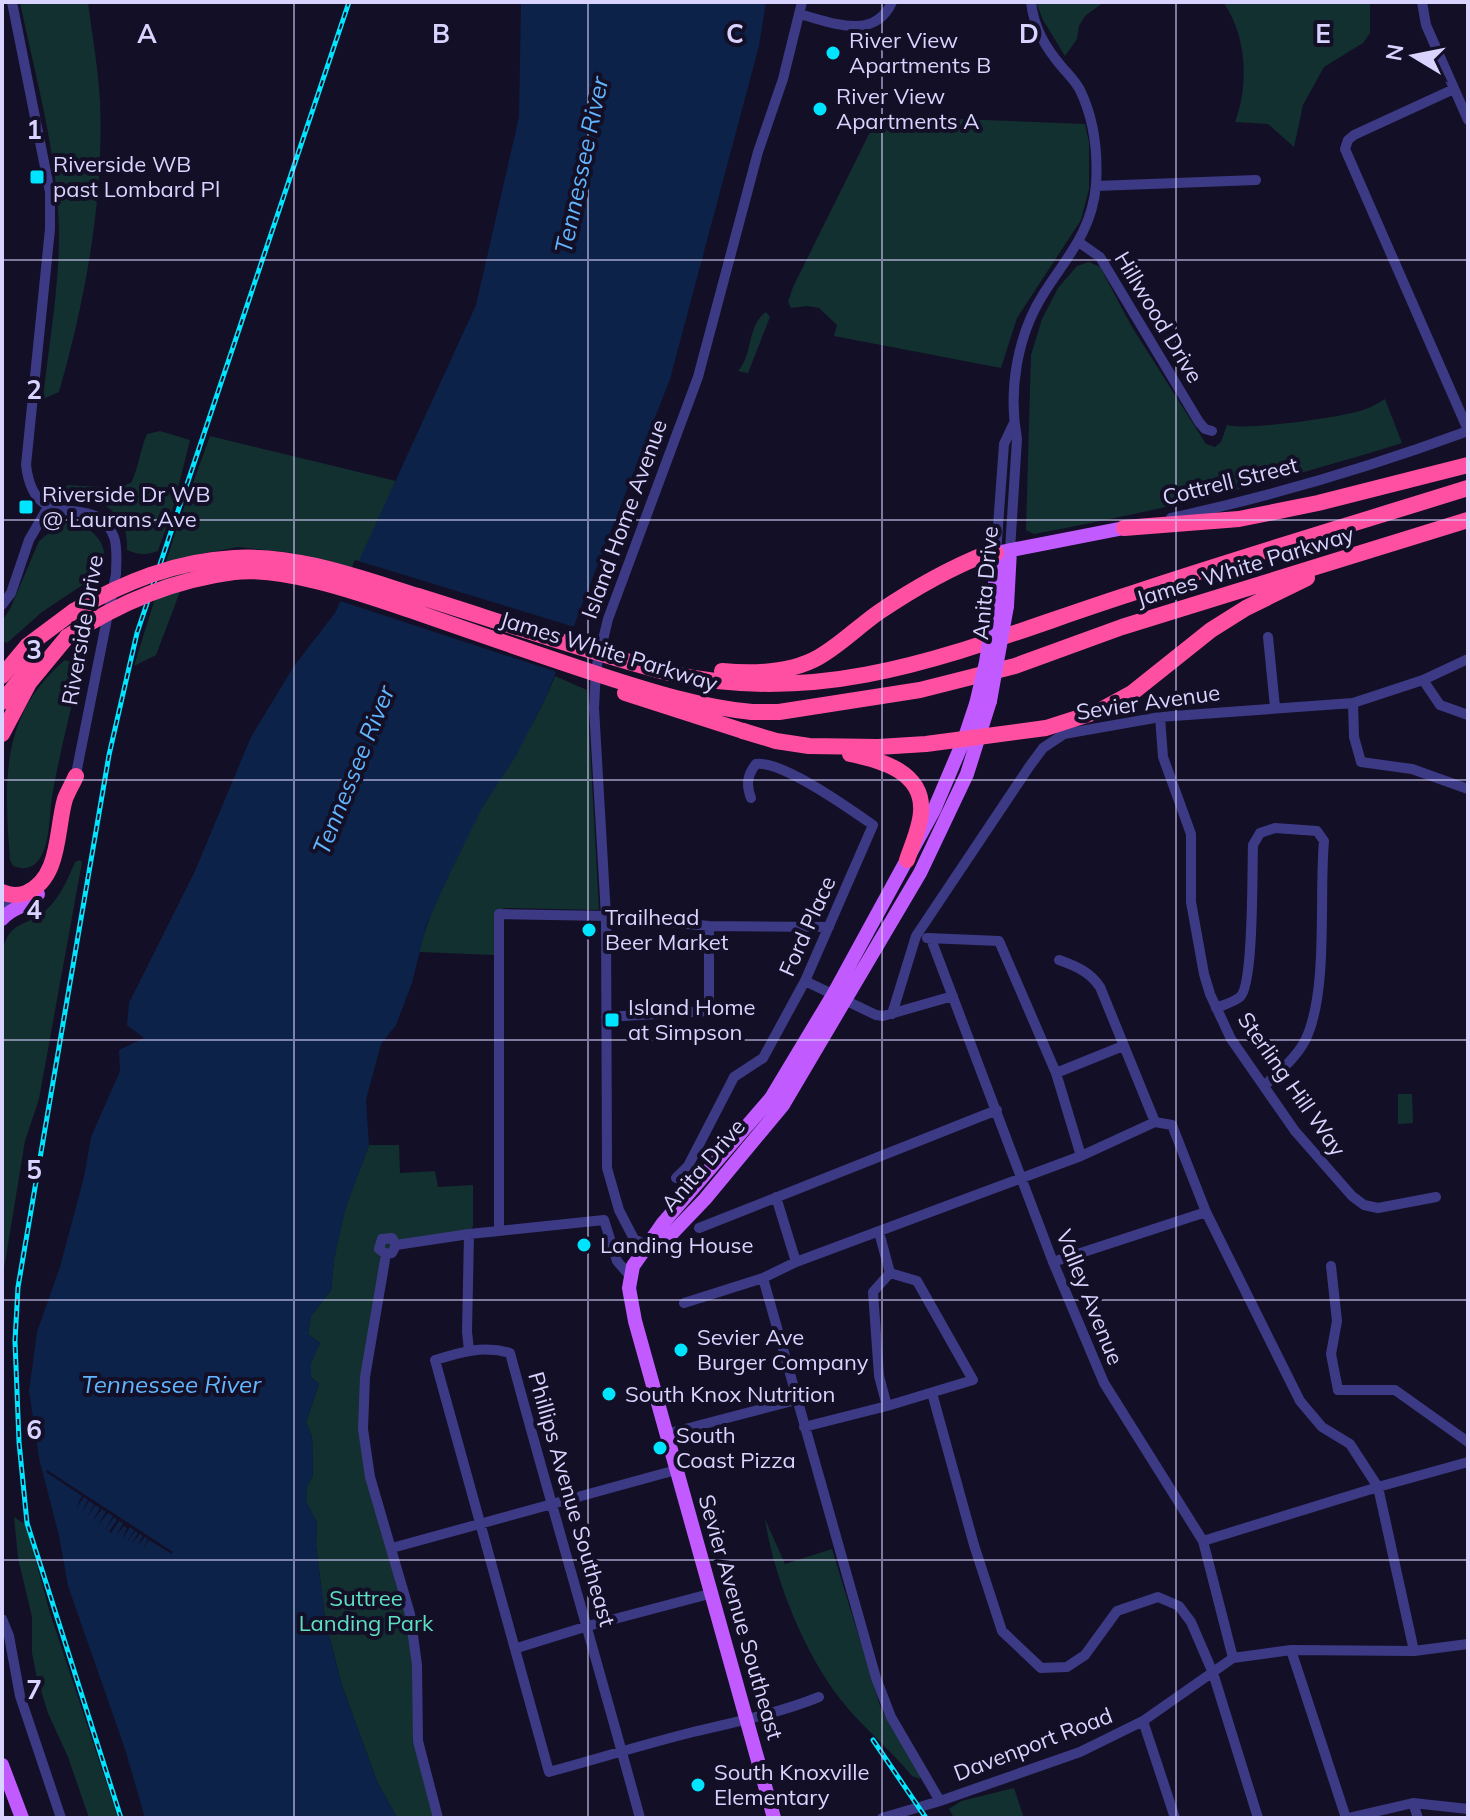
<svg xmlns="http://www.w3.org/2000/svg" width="1470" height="1820" viewBox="0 0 1470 1820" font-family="Mulish,sans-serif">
<rect width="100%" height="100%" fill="#130f26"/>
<path fill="#12302f" d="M20,2H88C92,34 98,67 100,100C104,199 86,297 59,392L43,399C49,342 60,284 59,227C57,151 35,76 20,2Z
M1036,2H1104L1085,16L1079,26L1077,39L1065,56L1043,20Z
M1223,2H1370V33L1363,43L1324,67L1303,105L1294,147L1268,124L1235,122C1249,85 1247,35 1223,2Z
M958,119L1085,124L1089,142V189L1081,220L1017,318L1001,368L834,336L837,325L819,308L807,306L791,308L788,302L793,287L871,130Z
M1089,262L1100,267L1132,327L1206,444L1215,447L1221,442L1227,425C1245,431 1343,417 1363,410C1370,408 1378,403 1385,399L1402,443C1281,481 1159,511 1034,534L1026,530L1031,355L1042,319L1058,288L1077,266Z
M766,312L770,317L748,373L738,371C753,355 747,325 766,312Z
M160,431L190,440L173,508L158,551C146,555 139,555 127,550C128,524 118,513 97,500L69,503L59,502L57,495L68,485L116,488L131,483C139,467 140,450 147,434Z
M210,436L396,481L356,569L293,553L238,547L194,555L156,655L134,666L177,527Z
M67,523C93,524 115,548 99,574L42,612L7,643L2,641V621L10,609L39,541L55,528Z
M65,660L79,665V675C70,713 60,752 53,791C49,811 51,841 40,858C33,869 24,870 13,866L10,860C4,781 0,715 65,660Z
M555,676L587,690L599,910L505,908L497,911L494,927V955L419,952C432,902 458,851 483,806C509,762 536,724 555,676Z
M79,860L82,862L39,1099L25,1141L2,1281L3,948C11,920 26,927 45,911C60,898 67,880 75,862Z
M1398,1094H1412L1413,1123L1398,1124Z
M369,1145H399L400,1173L435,1171L438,1187L473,1185V1226L469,1234L396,1245L386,1254L363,1430L410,1614L417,1727L438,1818H397L377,1781L342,1686L325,1619L316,1545L317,1523L306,1501L307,1486L313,1475L312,1437L306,1422L319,1384L311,1377V1362L320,1343L308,1334L311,1316L331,1290L334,1259L345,1209Z
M14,1517L26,1525L50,1613L118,1818H89L68,1757L48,1713L37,1678L32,1653V1617L18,1558Z
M765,1519L785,1564L832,1549L881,1709L920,1773V1779L912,1776C890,1749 862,1727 841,1700C804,1653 774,1578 765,1519Z
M1014,1788L1024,1818H954L949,1809L961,1801Z"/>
<path fill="#0c2248" d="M521,2H766L759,46L670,379L547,695L516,756L483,806L449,875L426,926L412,983L396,1025L381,1044L366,1100L369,1145L345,1210L334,1259L331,1290L311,1316L308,1334L320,1343L311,1363V1377L319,1384L306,1422L312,1437L313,1476L307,1486L306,1501L317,1523L316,1545L325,1619L342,1686L377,1781L397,1818H145L125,1749L68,1586L59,1536L39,1458L29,1391L37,1332L60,1267L84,1177L91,1137L120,1071L119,1050L144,1038L127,1025L129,1003L195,871L251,737L294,666L335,613L476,305L519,117Z"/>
<path fill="#130f26" d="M355,560L578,628L560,673L337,600Z
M47,1470L173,1552L172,1554L149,1540L143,1549L148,1539L145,1537L137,1546L143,1536L140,1534L132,1543L138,1533L135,1531L127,1543L134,1530L130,1527L122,1540L127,1528L124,1526L116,1536L123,1523L119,1521L111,1533L109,1532L117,1520L114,1517L105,1530L113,1516L108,1513L98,1525L106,1512L102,1509L92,1522L100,1508L95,1505L87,1518L94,1504L89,1501L81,1514L88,1500L84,1497L76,1508L82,1496L46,1472Z"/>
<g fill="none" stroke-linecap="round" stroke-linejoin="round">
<path stroke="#3d3a85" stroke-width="10" d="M12,2L50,192V229L26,465C35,540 95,487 114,537C118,549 116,562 116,574L75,779
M1422,2L1426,25L1468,120
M799,14C831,22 874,42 892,2
M1454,89L1354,135L1348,140L1345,149L1468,430
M1096,186L1256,180
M1080,243L1100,257L1199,422L1205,429L1212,431
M1171,518C1273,496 1370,467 1468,431
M1010,550L1017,439C1008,391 1017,335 1044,293C1067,257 1092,231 1096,185C1098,154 1094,119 1080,90C1076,82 1068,74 1062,67C1045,47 1034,28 1031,2
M996,553L1004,444L1013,425
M2,605L11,593L29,540L48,507
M1268,637L1275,707
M1423,680L1440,705L1468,715
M1353,703L1354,737L1361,762L1412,769L1468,789
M1160,717L1163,757L1191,834V902L1204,974L1210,994L1231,1039L1295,1131L1352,1196L1364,1205L1378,1208L1436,1197
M2,904L22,901
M927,938L999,941L1056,1073L1081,1156
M931,939L1053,1262L1104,1383L1203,1541L1233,1658
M1059,960C1076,966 1090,972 1100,987L1155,1122L1172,1125L1206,1212L1300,1401L1322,1427L1350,1444L1378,1487L1414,1651
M805,981L876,1015L883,1016L953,996
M1216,1008C1223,1005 1234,1002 1240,997C1254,985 1252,869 1253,845L1260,833L1275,828L1317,831L1324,841C1319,896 1328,984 1308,1034C1300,1055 1280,1071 1264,1086
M892,1014L916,936L1029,767L1043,748L1064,734L1160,717L1353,703L1423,680L1468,659
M606,1017L709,1011V926
M1056,1073L1123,1046
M676,1178L688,1166L734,1077L763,1058L805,981L873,825C850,809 782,760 756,764C747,775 746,785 751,798
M776,1197L796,1262
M699,1228L997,1110
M499,1231L604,1220L617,1261L630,1276
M879,1232L890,1273
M646,1245L634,1239L619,1210L607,1168L606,916L594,708L596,669L608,619L698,377L758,152L783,79L802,2
M386,1254L379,1249L382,1239L392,1238L396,1245
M1053,1262L1206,1212
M1331,1266L1337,1321L1331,1354L1338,1390H1395L1468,1442
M763,1278L876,1678L891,1717L940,1801
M684,1303L763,1278L796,1262L1081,1156L1155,1122
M469,1350L467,1332L469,1234L499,1231V914L606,916L709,926L829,927
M932,1393L974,1545L1002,1631L1041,1668L1067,1667L1085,1655L1117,1611L1158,1597L1179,1606L1191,1622L1213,1673L1258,1818
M887,1406L879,1376L873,1292L890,1273
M804,1427L887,1406L973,1380L917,1281L890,1273
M666,1434L796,1400
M1203,1541L1378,1487L1468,1462
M392,1548L676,1470
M2,1619L9,1636L20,1696L61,1818
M517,1648L588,1626L713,1593
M1291,1650L1346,1818
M1143,1721L1175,1818
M1413,1803L1418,1818
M438,1818L418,1741L417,1665L410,1614L370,1477L363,1429L365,1377L386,1254L392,1253L396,1245L469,1234
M640,1818C598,1663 552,1509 510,1353C483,1345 461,1352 435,1360L549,1772C597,1759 645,1744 693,1732C735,1722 779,1713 819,1697
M882,1818L940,1801L1080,1752L1143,1721L1233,1658L1291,1650L1414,1651L1468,1644
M1348,1818L1413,1803L1468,1809"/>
<path stroke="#c25bff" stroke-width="14" d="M1007,606L1010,550
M994,611L996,553L1124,528
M2,919C13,906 24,909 38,894
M646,1245H661L705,1199L783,1105L920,873L967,774L990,701
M2,1765L22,1818
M774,1818L635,1321L629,1288L633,1266L663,1223L771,1098L833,995L934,810L965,737L976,704"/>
<path stroke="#ff4fa3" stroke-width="16" d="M1124,528L1239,519L1318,503L1468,465
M722,671C754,674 791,673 819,657C840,645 859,626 879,612C913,589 950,568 988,553H996
M669,673C838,711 976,643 1133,593C1244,556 1356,523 1468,488
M2,676L27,646L74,611
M2,702L33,663
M752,712H779L920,690L1015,666L1122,627L1468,520
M743,731L776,741L809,746L878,747L926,744L1046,728L1099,711L1132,693L1211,630L1246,608L1307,578
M2,734L29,683L67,637
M850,754C881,760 924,772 921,812C920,828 912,845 907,860
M2,892C10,896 17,896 26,893C61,878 56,829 65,799C68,791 73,783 76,776"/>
<defs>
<path id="rail" d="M873,1740L926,1818
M121,1818L27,1523L19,1442L15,1341L18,1287L109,755L137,633L349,2"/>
</defs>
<use href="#rail" stroke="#00e5ff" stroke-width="5"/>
<use href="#rail" stroke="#130f26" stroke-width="2" stroke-dasharray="6" stroke-linecap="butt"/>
<path stroke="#c25bff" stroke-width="14" d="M990,701L1007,606
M976,704L986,662L994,611"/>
<path stroke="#ff4fa3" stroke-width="16" d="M74,611C124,582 176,561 234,558C296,554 360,578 418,596C501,622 585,651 669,673
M67,637C118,603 172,580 234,572C284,566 363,594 410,610C473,632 536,654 600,675C649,691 700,707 752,712
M625,693L743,731"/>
</g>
<path fill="none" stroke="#d9d4ff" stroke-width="2" stroke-opacity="0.55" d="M294,2V1818M588,2V1818M882,2V1818M1176,2V1818M2,260H1468M2,520H1468M2,780H1468M2,1040H1468M2,1300H1468M2,1560H1468"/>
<g fill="#00e5ff" stroke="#130f26" stroke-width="3">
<circle cx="833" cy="53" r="8"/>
<circle cx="820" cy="109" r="8"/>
<rect x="29" y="169" width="16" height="16" rx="4"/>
<rect x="18" y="499" width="16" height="16" rx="4"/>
<circle cx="589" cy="930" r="8"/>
<rect x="604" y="1012" width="16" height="16" rx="4"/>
<circle cx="584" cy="1245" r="8"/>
<circle cx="681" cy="1350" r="8"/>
<circle cx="609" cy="1394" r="8"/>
<circle cx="660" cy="1448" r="8"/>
<circle cx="698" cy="1785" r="8"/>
</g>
<g text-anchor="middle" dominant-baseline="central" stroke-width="8" stroke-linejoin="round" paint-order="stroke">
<g font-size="22" fill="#d9d4ff" stroke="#130f26" text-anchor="start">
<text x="849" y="40">River View<tspan x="849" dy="25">Apartments B</tspan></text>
<text x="836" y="96">River View<tspan x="836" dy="25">Apartments A</tspan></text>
<text x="53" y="164">Riverside WB<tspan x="53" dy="25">past Lombard Pl</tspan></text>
<text x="42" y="494">Riverside Dr WB<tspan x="42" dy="25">@ Laurans Ave</tspan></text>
<text x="605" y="917">Trailhead<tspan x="605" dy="25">Beer Market</tspan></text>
<text x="628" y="1007">Island Home<tspan x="628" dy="25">at Simpson</tspan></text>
<text x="600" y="1245">Landing House</text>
<text x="697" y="1337">Sevier Ave<tspan x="697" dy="25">Burger Company</tspan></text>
<text x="625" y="1394">South Knox Nutrition</text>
<text x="676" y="1435">South<tspan x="676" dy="25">Coast Pizza</tspan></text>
<text x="714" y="1772">South Knoxville<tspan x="714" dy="25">Elementary</tspan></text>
</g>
<g font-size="22" fill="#d9d4ff" stroke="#130f26">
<text transform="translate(1159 317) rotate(59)">Hillwood Drive</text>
<text transform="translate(1230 481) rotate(-14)">Cottrell Street</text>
<text transform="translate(624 519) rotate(-70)">Island Home Avenue</text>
<text transform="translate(1245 566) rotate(-17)">James White Parkway</text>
<text transform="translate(985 583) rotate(-85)">Anita Drive</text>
<text transform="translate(82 630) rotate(-80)">Riverside Drive</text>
<text transform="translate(609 651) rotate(17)">James White Parkway</text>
<text transform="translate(1148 702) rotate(-8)">Sevier Avenue</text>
<text transform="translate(807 926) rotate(-66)">Ford Place</text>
<text transform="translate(1292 1084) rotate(55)">Sterling Hill Way</text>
<text transform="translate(703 1165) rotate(-49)">Anita Drive</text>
<text transform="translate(1090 1297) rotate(68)">Valley Avenue</text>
<text transform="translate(572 1499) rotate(74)">Phillips Avenue Southeast</text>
<text transform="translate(741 1617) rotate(74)">Sevier Avenue Southeast</text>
<text transform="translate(1033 1744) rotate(-21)">Davenport Road</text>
</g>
<g font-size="22" fill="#5fe0c0" stroke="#130f26">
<text x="366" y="1598">Suttree<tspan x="366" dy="25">Landing Park</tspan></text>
</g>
<g font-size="24" font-style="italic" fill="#62b6ff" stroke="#130f26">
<text transform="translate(581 165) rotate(-78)">Tennessee River</text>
<text transform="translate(353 770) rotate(-68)">Tennessee River</text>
<text x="171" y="1384">Tennessee River</text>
</g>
</g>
<g font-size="26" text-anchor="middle" font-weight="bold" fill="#d9d4ff" stroke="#130f26" stroke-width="8" stroke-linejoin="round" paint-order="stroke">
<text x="147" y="43">A</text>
<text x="441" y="43">B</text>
<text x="735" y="43">C</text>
<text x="1029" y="43">D</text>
<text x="1323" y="43">E</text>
<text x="34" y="139">1</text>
<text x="34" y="399">2</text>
<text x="34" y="659">3</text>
<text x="34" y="919">4</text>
<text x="34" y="1179">5</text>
<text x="34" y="1439">6</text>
<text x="34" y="1699">7</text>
</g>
<rect width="1470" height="1820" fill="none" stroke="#d9d4ff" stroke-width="8"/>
<g transform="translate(1414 56) rotate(280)" stroke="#130f26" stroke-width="6" paint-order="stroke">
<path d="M0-6L14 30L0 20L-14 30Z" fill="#d9d4ff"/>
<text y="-12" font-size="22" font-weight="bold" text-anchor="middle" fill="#d9d4ff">N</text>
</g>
</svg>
